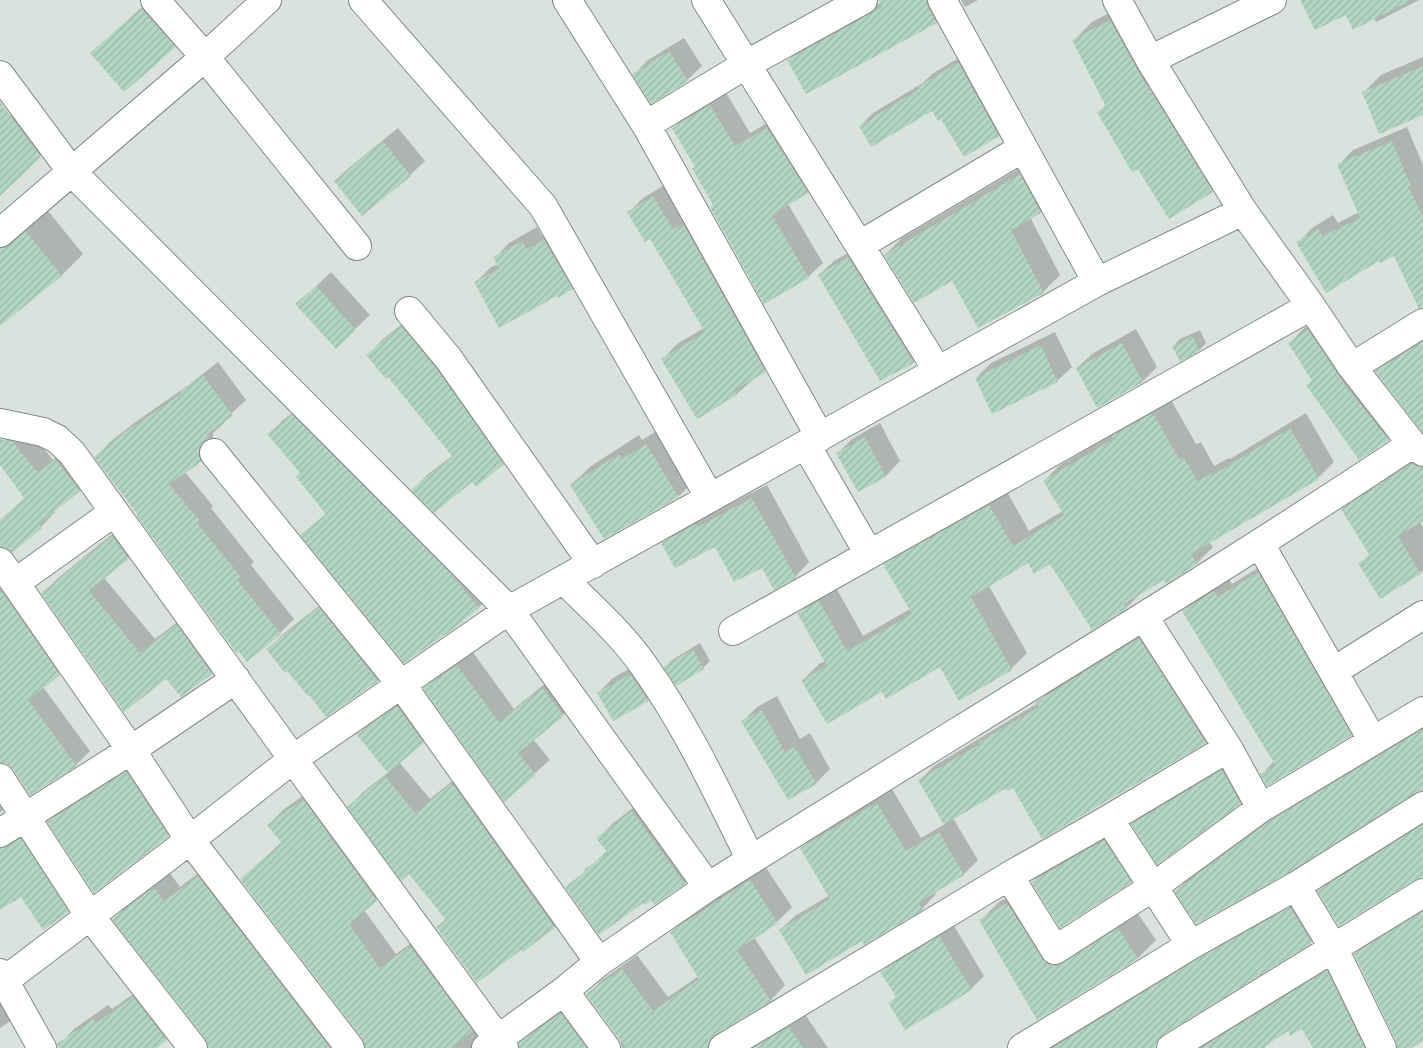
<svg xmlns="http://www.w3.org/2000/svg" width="1423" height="1048" viewBox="0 0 1423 1048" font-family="'Public Sans',sans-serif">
<defs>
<pattern id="building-hatch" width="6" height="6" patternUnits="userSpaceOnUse" patternTransform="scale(1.25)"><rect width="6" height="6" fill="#b2d6c2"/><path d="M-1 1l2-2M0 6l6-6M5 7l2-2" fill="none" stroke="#99b8a7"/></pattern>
</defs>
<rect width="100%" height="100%" fill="#dae2dd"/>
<path fill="#0003" d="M150,0L189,32L175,46L92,53Z
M886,0H946L951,8L936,22L789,60L803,45Z
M961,0H978L965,7Z
M1301,0H1419L1376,22L1374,18L1346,13Z
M1128,3L1230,173L1212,191L1138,167L1098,113L1106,105L1074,40L1092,22Z
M684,38L702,66L687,80L634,74L648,60Z
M972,50L1011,122L998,135L942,117L932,109L860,126L873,113L923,83L932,74Z
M1423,57V114L1364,92L1381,75Z
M725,91L750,133L782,114L822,178L808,192L788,204L823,263L808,277L696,166L674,128L688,113Z
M25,101L55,141L0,194V125Z
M1407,127L1423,165V306L1394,254L1298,243L1312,228L1333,215L1338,223L1359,212L1339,165L1353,150Z
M398,128L425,161L410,175L362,214L335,181L350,167Z
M1037,158L1057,195L1040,212L1030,217L1060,275L1043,292L953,279L885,255L902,238Z
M668,183L779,356L737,394L698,418L663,359L677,344L704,328L650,238L629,212L643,198Z
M48,211L83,254L62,275L7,319L0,309V238L33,224Z
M559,226L586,274L572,288L475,283L490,268L498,264L495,258L509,243L537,227L542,236Z
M863,244L928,347L914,362L880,379L819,275L834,261Z
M331,272L370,315L355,329L312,290Z
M416,313L517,449L503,463L472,481L413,490L427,475L453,455L388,375L368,355L382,340Z
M1323,316L1403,425L1388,439L1359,459L1308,385L1313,380L1290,343L1304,328Z
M1136,329L1157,367L1143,381L1077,368L1092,354Z
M1200,330L1206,343L1199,350L1180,360L1173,346L1180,339Z
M1055,332L1072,367L1057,381L976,378L991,363Z
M1423,337V431L1377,371L1391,357Z
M218,362L246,400L223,421L224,423L213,433V440L215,446L201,461L185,472L213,506L211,508L254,562L251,565L294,619L280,633L140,515L96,457L110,442L137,421L190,384Z
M1170,398L1196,444L1201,442L1214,466L1229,458L1230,459L1306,413L1334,462L1318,478L1209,542L1213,547L1197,563L1166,582L1164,579L1142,592L1127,607L1093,628L1050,563L1029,562L989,586L1027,653L1011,669L959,699L940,666L882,691L803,680L819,664L825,661L799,614L815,598L835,586L863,636L910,609L885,565L901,549L1006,490L1029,531L1063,511L1044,481L1060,465L1119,430L1129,420Z
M306,402L492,594L479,607L452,629L302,535L327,513L301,473L269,434L282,421Z
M880,423L900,461L886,476L858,491L838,453L852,439Z
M666,425L698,477L679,496L604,537L571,485L591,466L639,435L642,440Z
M22,426L27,428L53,460L70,445L94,476L80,490L54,511L55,512L41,527L7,547L0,545V520L25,498L0,464V444Z
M1423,450V519L1419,521L1423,527V570L1420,573L1360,564L1370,554L1343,509L1362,490Z
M767,485L809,562L795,577L762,566L715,545L663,543L677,529L711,510L712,513Z
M127,522L143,543L128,558L104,577L105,579L155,639L192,611L226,658L211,673L181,696L167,677L43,594L57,579Z
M1273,559L1365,720L1351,734L1262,774L1274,761L1183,611L1197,597L1228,578L1232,584Z
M0,582L73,660L43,687L90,751L76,765L0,729Z
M334,594L392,666L378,680L326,716L309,693L268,649L282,635Z
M1154,624L1220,727L1205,742L1043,837L1013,786L1006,787L953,818L978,860L964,874L935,891L936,894L922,909L863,940L780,930L795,916L830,895L801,849L816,834L892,789L921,838L945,824L919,781L934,766L1038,703L1052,688Z
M700,643L710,661L703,668L676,684L665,667L672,660Z
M472,651L514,709L557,674L577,700L563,715L533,739L550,760L504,800L425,688L439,674Z
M645,660L663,686L648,700L598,693L613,678Z
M412,692L438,728L399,762L430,799L467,769L569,912L554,927L523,950L437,927L446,919L410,872L349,807L363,792L389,772L358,734L372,720Z
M777,696L800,739L810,733L830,769L816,783L743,721L757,707Z
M1423,724V789L1176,891L1192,874L1288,805Z
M1237,756L1254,788L1240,803L1133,824L1147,810Z
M141,758L183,821L168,835L49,822L63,807Z
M0,768L17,797L0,813Z
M318,785L391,885L364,910L396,954L426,932L495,1048H366L363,1038L241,879L283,841L269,825L283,810Z
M647,797L699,868L685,883L654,903L651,898L567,888L607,851L598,838L612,824Z
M1126,819L1152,860L1131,881L1032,882L1054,860Z
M1423,819V876L1319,891L1335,875Z
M23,833L82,897L68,911L22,895L0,909V844Z
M213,862L359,1048H209L206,1038L114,919L128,904L170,873L180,887Z
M765,866L792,907L777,922L754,937L785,985L771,1000L723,1029L722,1033L734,1048H622L620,1039L588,994L602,980L637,955L668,997L699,976L672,932L687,917Z
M1026,886L1060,940L1136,911L1156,940L1138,958L1038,1019L981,920L999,902Z
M1310,889L1330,923L1311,942L1160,1036L1109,1048H1034Z
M1423,906V1039L1408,1048H1398L1397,1041L1355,954L1372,938Z
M953,924L984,976L971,989L890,1003L897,996L882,972L895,958Z
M1343,956L1395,1048H1314L1302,1027L1288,1029L1264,1046L1265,1048H1190Z
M149,983L181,1025L166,1039L154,1048H63L60,1044L74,1029L108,1005L112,1009Z
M0,988L24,1007L9,1022L0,1028Z
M576,999L615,1048H520V1044L535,1029Z
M804,1013L828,1048H744Z"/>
<path fill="url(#building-hatch)" d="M879,0H926L928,8L937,23L806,94L787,60L882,7Z
M1300,0H1412L1353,30L1346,15L1315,30Z
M141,8L176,47L124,92L90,53Z
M1110,20L1145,84L1146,83L1213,192L1169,219L1138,169L1132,172L1097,112L1106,107L1072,40Z
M669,51L688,81L651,104L632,74Z
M958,62L999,136L964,157L941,119L938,121L932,111L871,147L859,126L919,89L918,87Z
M1423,66V115L1379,134L1362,92Z
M0,102L41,157L0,196Z
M710,105L735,146L767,128L808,193L772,215L809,278L764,304L710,207L713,205L692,168L695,167L672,128Z
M383,141L411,176L362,216L334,181Z
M1392,141L1411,186L1408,187L1423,216V307L1419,309L1394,256L1380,263L1379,261L1326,293L1296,242L1318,229L1323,236L1360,218L1337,164Z
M1020,174L1041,213L1011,230L1044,293L978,328L952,281L914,303L884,255Z
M653,196L673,229L683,224L766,372L734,390L737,395L697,419L661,359L705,332L650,239L645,242L627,212Z
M26,231L62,276L0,326V248L10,245Z
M544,240L573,289L558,298L557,296L499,328L474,282L499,269L493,257L522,241L527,249Z
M848,257L914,363L880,381L818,275Z
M316,286L356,330L336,349L295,304Z
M401,326L436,368L504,464L476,487L472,482L434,513L411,490L452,456L388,377L386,379L366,355Z
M1308,330L1347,388L1389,440L1359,460L1306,385L1312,381L1288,343Z
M1193,336L1199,351L1180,362L1172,346Z
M1423,341V433L1375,371Z
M1122,343L1143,382L1097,408L1076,368Z
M1041,345L1058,382L992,414L975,378Z
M203,375L233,416L207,434L210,438L204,441L199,448V455L201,462L169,484L200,521L197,523L241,577L237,580L281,634L247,662L239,652L237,654L137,516L138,515L94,457L121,435L182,393L181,391Z
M1153,413L1180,460L1184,457L1197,481L1213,473V475L1290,428L1319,479L1191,554L1197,564L1166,584L1164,580L1124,604L1127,608L1092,630L1050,564L1034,574L1028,563L971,597L1012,670L959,701L940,667L886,699L882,692L827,724L801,680L827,666L797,613L819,601L847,651L912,614L883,564L989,505L1013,546L1064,515L1043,481L1113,439L1112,436Z
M292,414L452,575L479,608L452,630L404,663L300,535L326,514L296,477L300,473L267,434Z
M865,437L886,477L858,492L836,453Z
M0,439L13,442L38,473L55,459L80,491L39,524L42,528L12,553L7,548L0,547V520L25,499L0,465Z
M646,444L679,497L604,539L570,485L619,454L622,459Z
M1412,463L1423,467V521L1398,536L1421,574L1380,599L1358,563L1370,556L1341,509Z
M752,498L796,578L774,590L762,568L734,582L715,547L675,568L661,543L696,524L698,527Z
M112,536L129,559L89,590L91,593L140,653L177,624L212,674L181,697L166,679L124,712L41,593Z
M1258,572L1352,735L1267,786L1260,774L1275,765L1182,611L1214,591L1218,597Z
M0,589L60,675L28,700L77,766L30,795L13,769L7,764L0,763Z
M319,607L378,681L326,717L309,695L308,696L287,671L285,673L266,649Z
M1139,638L1206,743L1042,839L1013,788L1007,791L1006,788L944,825L918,780L980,744L979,742L1039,707L1036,702Z
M693,649L704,669L676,686L663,667Z
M457,665L499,722L542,688L564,716L518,753L536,775L504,802L423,688Z
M630,674L649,701L613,721L597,693Z
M397,706L424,743L388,773L356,734Z
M762,710L785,752L795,747L817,784L788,800L741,721Z
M1423,729V790L1415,793L1288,873L1196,924L1174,891L1270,821Z
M1222,770L1241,804L1157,865L1131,824Z
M126,771L169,836L94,893L47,822Z
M385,776L415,813L452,783L555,928L523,952L521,950L477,983L436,927L446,920L409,874L401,881L347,807Z
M303,799L377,901L349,924L380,968L410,946L473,1031L450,1048H365L362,1038L240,879L282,843L267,825Z
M877,803L906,851L939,832L964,875L918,903L923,910L864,945L862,941L806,975L779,930L830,899L800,848Z
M632,811L685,884L654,905L651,900L645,905L643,903L599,935L565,887L585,872L584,870L608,853L596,838Z
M1423,824V877L1415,880L1339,926L1317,891Z
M21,838L69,912L43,930L21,897L0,910V849L8,846Z
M1104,840L1132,882L1060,928L1031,882Z
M198,876L330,1048H208L205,1038L112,919L154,887L164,901Z
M750,880L778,923L737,950L771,1001L715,1035L710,1040L707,1048H626L586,994L622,969L653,1011L699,979L670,932Z
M1007,903L1042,958L1048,964L1056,966L1063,963L1118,928L1138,959L1037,1020L979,920Z
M1290,907L1312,943L1163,1035L1158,1040L1155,1048H1053L1199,958Z
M1423,911V1041L1411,1048H1397L1396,1041L1354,954Z
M939,936L972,990L905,1030L888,1003L897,998L880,972Z
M1327,970L1365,1048H1313L1302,1029L1290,1036L1288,1031L1263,1048H1201Z
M133,997L167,1040L157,1048H58L57,1044L93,1019L96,1023Z
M561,1013L587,1048H519L518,1043Z
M789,1027L803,1048H753Z"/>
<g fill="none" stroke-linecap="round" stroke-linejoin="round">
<defs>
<path id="minor" d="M155,0L205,57L357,246
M363,0L543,206L710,498
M567,0L646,125L820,437
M706,0L938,371
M942,0L1097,282
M1117,0L1150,60
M1272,0L1150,60L1243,211L1311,306L1352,367L1412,444L1423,452
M0,75L72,172L509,610L1097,282L1243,211
M646,125L747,64L863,0
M0,233L205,57L267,0
M860,245L1023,148
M409,311L448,358L593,564
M1352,367L1423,323
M0,423L43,432L57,439L72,453L293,759L498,1039L486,1048
M806,445L869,554
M214,453L401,684L599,962L564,991L606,1048
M114,512L15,583L131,750L190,840L350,1048
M1260,544L1373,741
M0,562L15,583
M564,580C591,607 622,634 644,666C687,726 718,794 751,860
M1144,617L1228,748L1261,808
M733,631L1311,306
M1334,671L1423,615
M1228,748L1109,819L1009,876L1055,950L1153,887L1261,808L1423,711
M0,778L90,916L193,1048
M1109,819L1191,945
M0,833L131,750L236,679
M1296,886L1333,947L1382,1048
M599,962L708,887
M0,973L42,1048
M0,984L190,840L293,759L509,610L708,887C942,739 1181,598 1412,444
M504,1048L498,1039L564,991
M723,1048L1009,876
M1022,1048L1191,945L1296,886L1423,806
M1171,1048L1423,893"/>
</defs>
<use href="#minor" stroke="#838b86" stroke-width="30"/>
<use href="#minor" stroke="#fff" stroke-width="28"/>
</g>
</svg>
